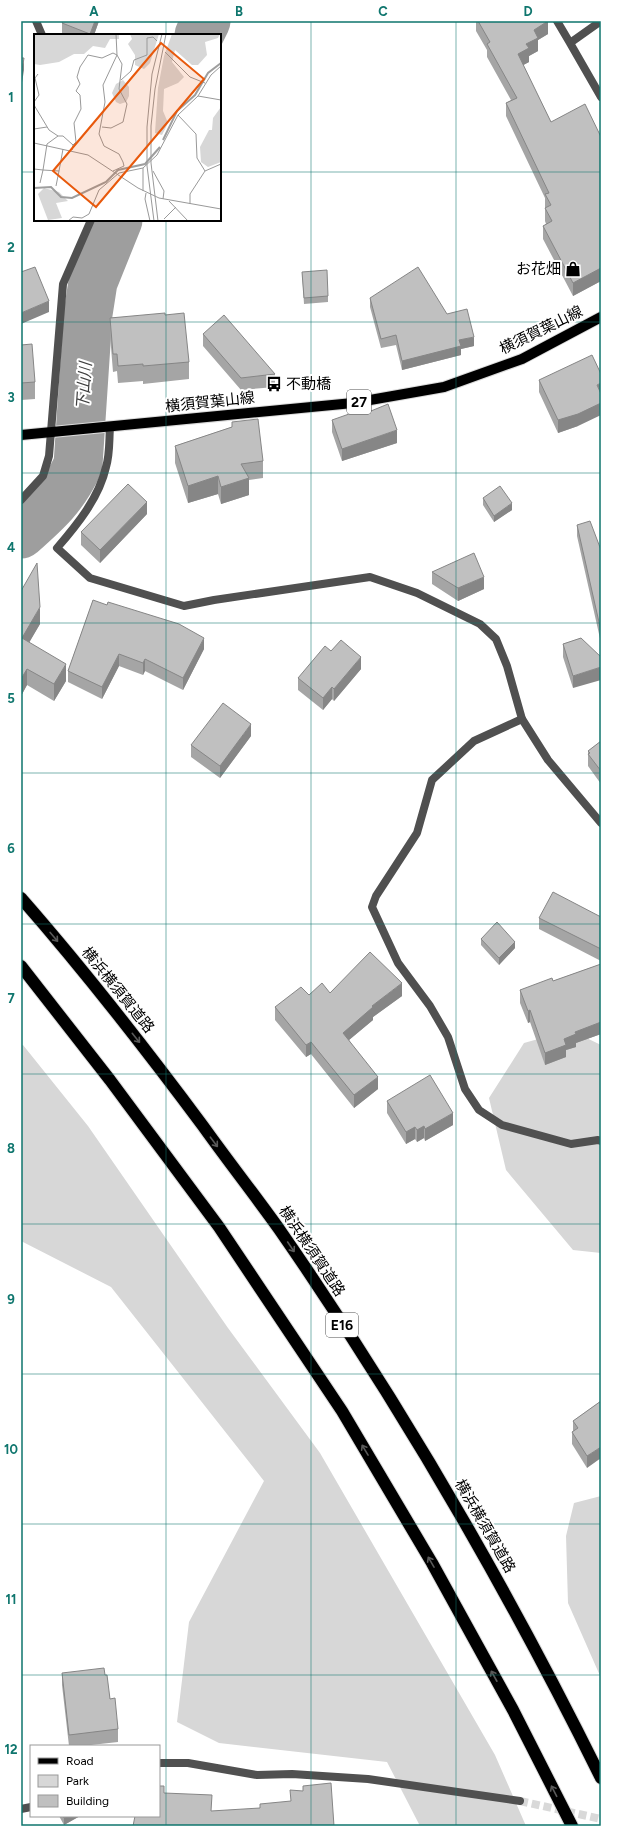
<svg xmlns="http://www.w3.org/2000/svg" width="622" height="1847" viewBox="0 0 622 1847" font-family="Figtree,'Noto Sans JP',sans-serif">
<rect width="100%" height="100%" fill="#fff"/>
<path fill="#d7d7d7" d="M570,1030L601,1045V1253L573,1250L506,1170L489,1098L524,1043Z
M23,1045L88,1126L228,1328L320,1453L495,1755L526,1826H420L387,1762L219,1743L177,1722L189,1622L264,1481L111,1287L21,1241V1046Z
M601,1496V1678L568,1603L566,1536L574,1503Z"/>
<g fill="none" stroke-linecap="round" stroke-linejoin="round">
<path stroke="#9e9e9e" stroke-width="49" d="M199,35L206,21
M21,534C47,511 63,497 78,465L88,314L93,282L118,220"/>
<path stroke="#d9d9d9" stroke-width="8" stroke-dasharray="8 4" stroke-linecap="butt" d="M520,1801L601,1819"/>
<defs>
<path id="primary" d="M21,435L353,403L444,387L522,359L601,317"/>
<path id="motorway" d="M21,898C85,971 145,1048 203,1126C228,1161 254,1194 279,1229C400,1403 507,1588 601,1778
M21,966L110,1080L219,1227L342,1411L432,1563L513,1710L572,1826"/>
</defs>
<use href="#primary" stroke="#dbdbdb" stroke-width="12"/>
<use href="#motorway" stroke="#dbdbdb" stroke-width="14"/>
<path stroke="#505050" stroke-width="8" d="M522,719L474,741L432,780L417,833L376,896L372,907L398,963L430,1006L448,1037L465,1089L479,1110L502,1125L571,1144L598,1140L601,1141"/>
<path stroke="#505050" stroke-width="8" d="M36,21L42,35
M557,21L570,43
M601,21L570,43L601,97
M110,427C109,441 110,454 106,467C99,498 77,525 57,548L90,578L184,606L214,600L370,577L417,593L480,624L496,639L507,666L522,719L548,760L601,823
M21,500L43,476L49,456L63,284L91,220
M159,1763H188L257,1775L292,1774L368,1779L520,1801
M21,1809L31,1807"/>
<use href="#primary" stroke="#000" stroke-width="10"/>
<use href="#motorway" stroke="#000" stroke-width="12"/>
</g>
<path fill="#a5a5a5" d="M63,21H99L94,35H62V23Z
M476,21H548V34L538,40V51L529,56V62L523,65L551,122L601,137V281L573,296L543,239V226L546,224L545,221V198L506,116V103L511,100L487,57V50L476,31Z
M302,272L328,296V302L304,304Z
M370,298L447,314L474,346L461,349V355L402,370L396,345L381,348L370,307Z
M165,315L189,362V379L143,384V381L118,383L117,371L113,372L110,335V318Z
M203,334L275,374V387L241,390L203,346Z
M21,345L35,382V399L21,400Z
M539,380L578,426L558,433L539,392Z
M332,420L397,443L342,461L332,432Z
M232,422L263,461V478L249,480V495L221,504L218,494L188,503L175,463V446L232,427Z
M483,498L512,510L494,522L483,505Z
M147,514L100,563L81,545V532Z
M577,525L601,550V643L577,536Z
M432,572L484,589L458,601L432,584Z
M21,591L40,624L29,642L66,681L54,701L27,685L21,696Z
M93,600L204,649L183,690L145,671L143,675L119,666L102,699L68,682V671Z
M581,638L573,688L563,657V644Z
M331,651L361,669L334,701L332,699L323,710L298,690V678Z
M251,736L220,778L191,757V745Z
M601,741V784L588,766V751Z
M601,917V961L539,929V918Z
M481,939L515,948L499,965L481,945Z
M601,964V1034L576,1043V1047L566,1050V1057L545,1065L530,1022L528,1023L520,1003V990L553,981Z
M330,993L402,996L373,1017V1020L349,1040L378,1089L354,1108L311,1054L306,1057L275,1020V1007Z
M387,1101L453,1125L425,1141L424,1138L417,1142L415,1139L406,1144L387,1113Z
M601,1401L587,1468L572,1444V1432L573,1431V1421Z
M62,1673L105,1675L110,1699L118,1729V1742L82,1746H69L62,1685Z
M59,1816H80L64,1825Z"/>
<path fill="#868686" d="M95,21H99L94,35H90Z
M548,21V34L538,40V51L529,56V62L518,68V54L534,30Z
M24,58V70L21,89V76Z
M601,268V281L573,296V283Z
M49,301V312L21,324V313Z
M474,337V346L461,349V355L402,370V361L459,340Z
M601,383V395L597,385Z
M601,403V415L578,426L558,433V420Z
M397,430V443L342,461V449Z
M218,476V494L188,503V486Z
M249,478V495L221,504V487Z
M147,502V514L100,563V550Z
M512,503V510L494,522V516Z
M484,577V589L458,601V588Z
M40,607V624L22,655V638Z
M204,638V649L183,690V678Z
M119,654V666L102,699V687Z
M361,657V669L334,701V689Z
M145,659V671L143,675V663Z
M66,664V681L54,701V684Z
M601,667V680L573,688V676Z
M27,669V685L21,696V679Z
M332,687V699L323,710V698Z
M251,724V736L220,778V766Z
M515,942V948L499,965V958Z
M402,983V996L373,1017V1020L343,1045V1033L372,1006Z
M530,1010V1022L528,1023V1011Z
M601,1022V1034L576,1043V1047L566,1050V1057L545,1065V1053L564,1039L575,1032Z
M311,1042V1054L306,1057V1045Z
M378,1077V1089L354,1108V1095Z
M453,1113V1125L425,1141V1129Z
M424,1126V1138L417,1142V1130Z
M415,1127V1139L406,1144V1132Z
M601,1447V1458L587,1468V1456Z
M68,1816H80L64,1825V1818Z"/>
<path fill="#c0c0c0" stroke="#868686" d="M63,21H95L90,34L62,23Z
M478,21H548L534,30L538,38L526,44L529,48L518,54L551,122L585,104L601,137V268L573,283L543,226L552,221L545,208L551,205L545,194L549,193L506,103L517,98L487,44L490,42Z
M21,58H24L21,76Z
M35,267L49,301L21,313V272Z
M418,267L447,314L467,309L474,337L459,340L461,346L402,361L396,335L381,339L370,298Z
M327,270L328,296L304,298L302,272Z
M165,313V315L184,313L189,362L143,366V364L118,366L117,354H113L110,318Z
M224,315L275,374L241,378L203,334Z
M32,344L35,382L21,383V345Z
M592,355L601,374V383L597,385L601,394V403L578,414L558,420L539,380Z
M388,404L397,430L342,449L332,420L369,407L371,411Z
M258,419L263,461L241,464L249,478L221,487L218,476L188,486L175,446L232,427V422Z
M128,484L147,502L100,550L81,532Z
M500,486L512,503L494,516L483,498Z
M590,521L601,550V631L577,525Z
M474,553L484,577L458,588L432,572Z
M37,563L40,607L22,638L66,664L54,684L27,669L21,679V591Z
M93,600L107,605L108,602L179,624L204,638L183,678L145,659L143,663L119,654L102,687L68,671Z
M581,638L601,657V667L573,676L563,644Z
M341,640L361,657L334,689L332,687L323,698L298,678L325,646L331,651Z
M223,703L251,724L220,766L191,745Z
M601,741V771L588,754L590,753L588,751Z
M553,892L601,917V949L539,918Z
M497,922L515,942L499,958L481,939Z
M370,952L402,983L372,1006L373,1007L343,1033L378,1077L354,1095L311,1042L306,1045L275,1007L301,987L309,995L322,983L330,993Z
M601,964V1022L575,1032L576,1034L564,1039L566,1045L545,1053L530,1010L528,1011L520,990L552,978L553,981Z
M430,1075L453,1113L425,1129L424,1126L417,1130L415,1127L406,1132L387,1101Z
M601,1401V1447L587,1456L572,1432L578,1428L573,1421Z
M104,1668L105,1675H107L110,1699L115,1698L118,1729L69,1735L62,1673Z
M331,1783L334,1826H133L135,1816H159V1786H164V1793L212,1795L211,1811L260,1808V1804L291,1801L290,1790L303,1791V1786Z
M63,1816H68L64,1818Z"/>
<defs><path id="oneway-shaft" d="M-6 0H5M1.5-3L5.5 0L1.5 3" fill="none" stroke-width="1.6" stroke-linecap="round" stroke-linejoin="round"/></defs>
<g stroke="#595959">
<use href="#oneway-shaft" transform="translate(54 937) rotate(50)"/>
<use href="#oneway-shaft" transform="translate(136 1038) rotate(51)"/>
<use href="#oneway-shaft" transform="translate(214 1142) rotate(53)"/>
<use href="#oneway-shaft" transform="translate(291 1247) rotate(56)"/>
<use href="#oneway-shaft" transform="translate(365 1450) rotate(-121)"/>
<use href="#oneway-shaft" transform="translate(431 1562) rotate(-120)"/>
<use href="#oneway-shaft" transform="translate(494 1676) rotate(-119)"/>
<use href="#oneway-shaft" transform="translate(554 1791) rotate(-117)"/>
</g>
<path fill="none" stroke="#0f766e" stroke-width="1" stroke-opacity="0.55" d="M166,21V35M311,21V1826M456,21V1826M21,172H35M220,172H601M166,220V1826M21,322H601M21,473H601M21,623H601M21,773H601M21,924H601M21,1074H601M21,1224H601M21,1374H601M21,1524H601M21,1675H601"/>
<defs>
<symbol id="shop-bare" viewBox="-9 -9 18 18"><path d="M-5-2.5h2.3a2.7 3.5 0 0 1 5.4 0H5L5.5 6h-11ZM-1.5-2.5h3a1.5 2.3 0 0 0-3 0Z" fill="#000" stroke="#fff" stroke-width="2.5" paint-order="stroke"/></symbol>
<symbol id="bus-bare" viewBox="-9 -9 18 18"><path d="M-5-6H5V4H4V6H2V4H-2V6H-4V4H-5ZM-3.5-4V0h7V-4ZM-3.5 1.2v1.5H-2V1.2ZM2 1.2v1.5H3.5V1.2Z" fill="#000" stroke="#fff" stroke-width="2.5" paint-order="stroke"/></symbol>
</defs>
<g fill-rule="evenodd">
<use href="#shop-bare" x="562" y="258" width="22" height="22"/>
<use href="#bus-bare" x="263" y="373" width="22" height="22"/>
</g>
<g text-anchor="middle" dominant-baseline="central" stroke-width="4" stroke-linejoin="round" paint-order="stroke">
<g fill="#fff" stroke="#4c4c4c" stroke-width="1">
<rect x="347" y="390" width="24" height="24" rx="3"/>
<rect x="326" y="1313" width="32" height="24" rx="3"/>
</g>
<g font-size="14" font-weight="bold" fill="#000">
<text x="359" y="402">27</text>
<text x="342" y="1325">E16</text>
</g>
<g font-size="15" fill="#000" stroke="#fff" text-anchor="end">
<text x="561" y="269">お花畑</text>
<text x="286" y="384" text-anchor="start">不動橋</text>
</g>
<g font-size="15" fill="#000" stroke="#fff">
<text transform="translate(541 330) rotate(-26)">横須賀葉山線</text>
<text transform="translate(210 402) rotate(-6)">横須賀葉山線</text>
<text transform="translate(118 990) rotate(51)">横浜横須賀道路</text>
<text transform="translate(312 1251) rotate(56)">横浜横須賀道路</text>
<text transform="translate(485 1526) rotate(60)">横浜横須賀道路</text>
</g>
<g font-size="16" font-style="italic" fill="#3f3f3f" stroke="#fff">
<text transform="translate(84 386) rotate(-86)">下山川</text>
</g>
</g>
<g transform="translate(34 34)">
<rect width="187" height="187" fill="#fff"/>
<path d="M0,0H85V5H76L71,14L59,12L50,20H40L25,28L6,31L0,30ZM96,0H125L116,29L110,35L101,31V21L94,10L98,5ZM138,0H186L184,4L171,8L173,21L164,31H158L141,16L138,28L150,43L144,49L130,55L129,77L134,89L128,101L121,99L124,54L130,22ZM89,46L95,53V62L92,68L86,70L82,68L78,59L82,50ZM187,73V128L174,133L167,128L166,113L175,96H178L179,84ZM10,154L25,158L34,167L22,169L28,184L14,186L4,160Z" fill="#d7d7d7"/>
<path fill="none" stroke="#9e9e9e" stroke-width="2" d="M129,106L143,77L161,61L174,39L187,29M0,154L17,153L27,163L38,164L72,148L84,136L111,130L126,113"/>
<path fill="none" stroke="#999" stroke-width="1" d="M131,18L156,43L171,49M87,46L97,37L100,26L113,21V4L119,3L123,7M164,62L187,66M0,68L5,61L1,44L4,40M0,71L15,96L24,102L13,110L9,136L0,135M144,81L162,100L163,124L171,137L156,160V170M0,95L13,93M24,102H29L39,111L38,116M0,109L54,121L104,154L125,164L187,175M39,111L42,108L40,89L47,75L46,61L42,57L46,50L43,43L46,33L54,21L68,24L79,19L83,21L88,30L85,55L93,70L89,88L77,94L68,93M109,134V157M79,137L90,132L89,128L85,120L70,112L65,100L71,68L69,51L83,21L82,0M119,137L130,157L129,165M171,137L187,130M6,149L9,136L25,137L29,115M22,152L25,137M112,159L111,165L116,187M135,167L154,187M130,185L142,173M34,187L39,183L48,184L55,180L65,156L85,139L109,134L123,121L144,81L164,62L177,41L187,32M120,187L113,132V93L118,40L128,0M124,187L117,129V92L121,55L132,0"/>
<path fill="#e8590c" fill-opacity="0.15" stroke="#e8590c" stroke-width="2" d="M127,9L170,45L62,173L19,137Z"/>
<rect width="187" height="187" fill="none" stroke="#000" stroke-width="2"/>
</g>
<rect width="622" height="1847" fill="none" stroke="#ffffff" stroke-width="44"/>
<rect x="30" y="1745" width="130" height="72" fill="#ffffff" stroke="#999999"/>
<rect x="38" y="1758" width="20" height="6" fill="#000000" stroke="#999999"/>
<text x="66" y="1765" font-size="12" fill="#000000">Road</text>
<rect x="38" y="1775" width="20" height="12" fill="#d7d7d7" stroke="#999999"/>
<text x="66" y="1785" font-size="12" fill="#000000">Park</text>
<rect x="38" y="1795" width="20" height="12" fill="#c0c0c0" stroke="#999999"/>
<text x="66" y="1805" font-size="12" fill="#000000">Building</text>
<rect x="22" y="22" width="578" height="1803" fill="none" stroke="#0f766e" stroke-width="1.5"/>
<g font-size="13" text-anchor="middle" font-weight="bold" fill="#0f766e">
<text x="94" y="16">A</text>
<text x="239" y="16">B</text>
<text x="383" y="16">C</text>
<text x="528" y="16">D</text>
<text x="11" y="102">1</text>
<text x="11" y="252">2</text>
<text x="11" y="402">3</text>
<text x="11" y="552">4</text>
<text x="11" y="703">5</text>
<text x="11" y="853">6</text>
<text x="11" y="1003">7</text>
<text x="11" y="1153">8</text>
<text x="11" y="1304">9</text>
<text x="11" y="1454">10</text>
<text x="11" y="1604">11</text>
<text x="11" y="1754">12</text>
</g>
</svg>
